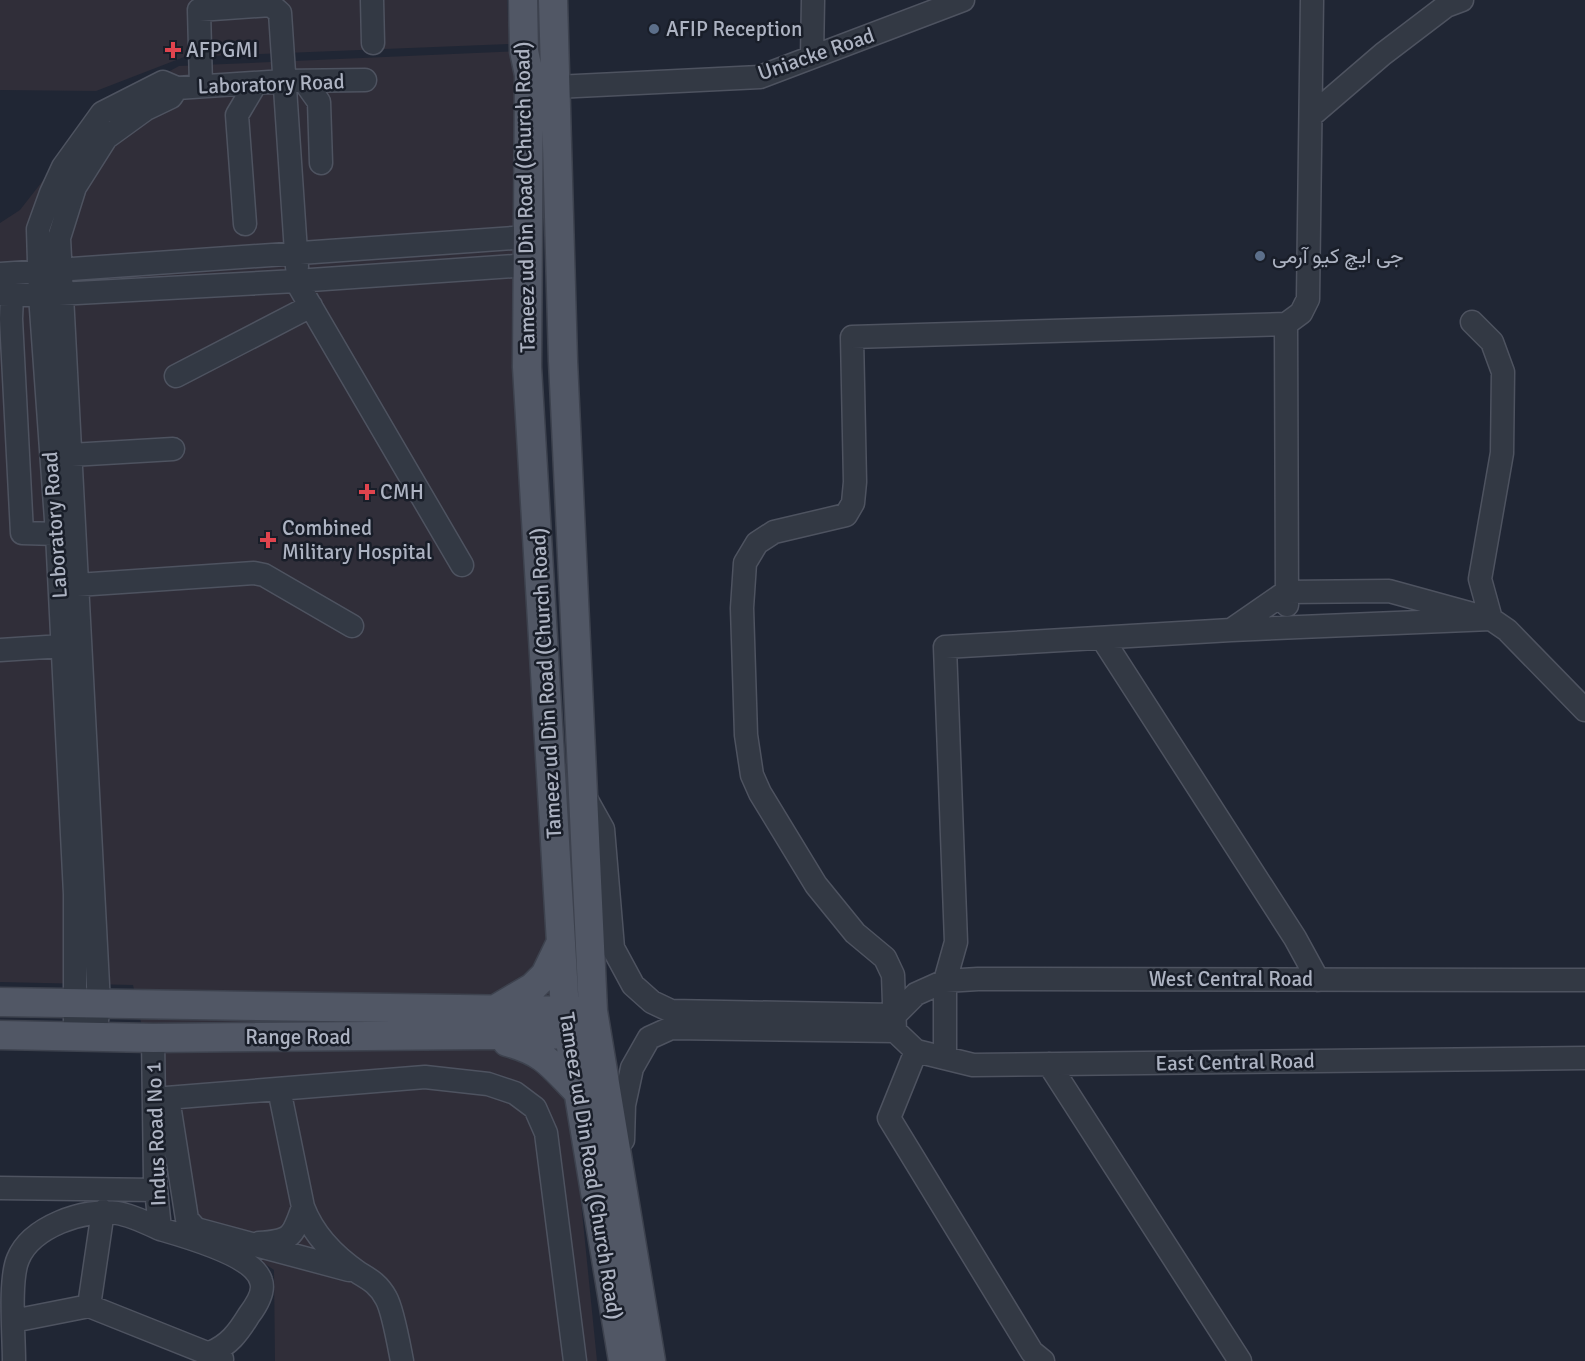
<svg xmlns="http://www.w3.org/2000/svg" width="1585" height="1361" viewBox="0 0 1585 1361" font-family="Signika,Vazirmatn,sans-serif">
<rect width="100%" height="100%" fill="#202634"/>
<path fill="#302e39" d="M0,0H507L509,44L184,57L96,91L0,90Z
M524,51L545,844L597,1361H275L274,1270L180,1206L133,985L0,982V223L20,210L98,110L179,66Z"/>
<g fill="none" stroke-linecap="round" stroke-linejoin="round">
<defs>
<path id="minor" d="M372,0L373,43
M812,57L813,0
M304,81L319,102L321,163
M201,86L199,10L271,5L280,13L297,267
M556,87L760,77L963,0
M1312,115L1383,54L1446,6L1462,0
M245,224L237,115L256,83
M0,274L528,237
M296,281L462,565
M0,294L40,295L296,281L529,265
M12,295L11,319L22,533L57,534
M1472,322L1492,342L1503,372L1502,453L1480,579L1491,619
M1286,324L1287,605
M176,376L311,306
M71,455L173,449
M77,585L254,573L264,575L352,626
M1231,630L1286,592L1389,591L1491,619L1507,630L1585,710
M1102,638L1295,938L1318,980
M0,650L62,646
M584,795L603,829L613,948L633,985L652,1002L671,1011L895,1015
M895,1015L916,994L945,981L978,979L1585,980
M895,1031L893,975L885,958L855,933L816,885L760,793L752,775L746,735L742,608L745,563L757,543L774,532L846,515L853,503L855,482L852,337L1286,324L1301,313L1308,299L1312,0
M895,1031L916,1051L973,1065L1585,1058
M75,1037V894L57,534L40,295L38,229L51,193L63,167L102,113L163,82L177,88L284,81L365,80
M95,1037L99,1004L59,238L75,187L106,138L146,109L171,97L177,88
M153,1038L155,1179L160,1229C184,1236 254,1255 261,1281C265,1292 255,1307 249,1315C238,1333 229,1345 210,1353L208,1361
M916,1051L889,1118L1032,1352L1043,1361
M945,1058V981L956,942L945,647L1231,630L1491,619
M1049,1064L1240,1361
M279,1089L303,1207C314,1236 334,1256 359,1273C371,1280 379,1285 386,1298C393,1310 399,1346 402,1361
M168,1098L187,1219L196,1229L349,1270
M154,1099L425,1077L488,1084L515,1093L535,1108L546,1133L575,1361
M623,1140L624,1105L632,1068L649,1038L671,1028L895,1031
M0,1188L156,1190
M259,1243C292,1241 293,1236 303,1207
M89,1306L103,1211
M13,1321L89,1306L222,1359
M14,1361C14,1336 9,1280 18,1259C31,1227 84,1208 117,1213C131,1215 147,1223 160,1229"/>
<path id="major" d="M523,0L524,51L529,75L527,367L565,1011L623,1361
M553,0L563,361L593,1011L651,1361
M0,1002L583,1011
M494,1010L533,987L545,975L560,944
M0,1035L153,1038L588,1034
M507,1042C544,1052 551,1064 577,1091"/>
</defs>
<use href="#minor" stroke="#4e5360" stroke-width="25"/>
<use href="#major" stroke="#3d424e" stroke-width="31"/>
<use href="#minor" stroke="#333944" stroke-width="22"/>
<use href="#major" stroke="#515765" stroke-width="28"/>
</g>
<g fill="#5c6f8a" stroke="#191e29" stroke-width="2">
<circle cx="654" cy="29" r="6"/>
<circle cx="1260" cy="256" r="6"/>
</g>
<g fill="#e0444e" stroke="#191e29" stroke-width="2">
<path d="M170 41h6v6h6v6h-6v6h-6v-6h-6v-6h6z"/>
<path d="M364 483h6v6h6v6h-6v6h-6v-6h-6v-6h6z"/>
<path d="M265 531h6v6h6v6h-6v6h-6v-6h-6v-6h6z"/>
</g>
<g text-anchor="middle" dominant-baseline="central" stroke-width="5" stroke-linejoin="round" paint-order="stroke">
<g font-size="21" fill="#adb3c2" stroke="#191e29" text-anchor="start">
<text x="666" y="29">AFIP Reception</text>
<text x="186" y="50">AFPGMI</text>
<text x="1272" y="256">جی ایچ کیو آرمی</text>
<text x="380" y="492">CMH</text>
<text x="282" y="528">Combined<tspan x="282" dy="24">Military Hospital</tspan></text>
</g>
<g font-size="21" fill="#adb3c2" stroke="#191e29">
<text transform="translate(816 54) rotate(-19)">Uniacke Road</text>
<text transform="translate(271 84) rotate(-2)">Laboratory Road</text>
<text transform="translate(525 197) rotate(-91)">Tameez ud Din Road (Church Road)</text>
<text transform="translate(55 525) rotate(-94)">Laboratory Road</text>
<text transform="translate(546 683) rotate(-93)">Tameez ud Din Road (Church Road)</text>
<text x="1231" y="979">West Central Road</text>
<text x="298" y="1037">Range Road</text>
<text transform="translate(1235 1062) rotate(-1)">East Central Road</text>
<text transform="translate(156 1134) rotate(-92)">Indus Road No 1</text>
<text transform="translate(591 1166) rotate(81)">Tameez ud Din Road (Church Road)</text>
</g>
</g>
</svg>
